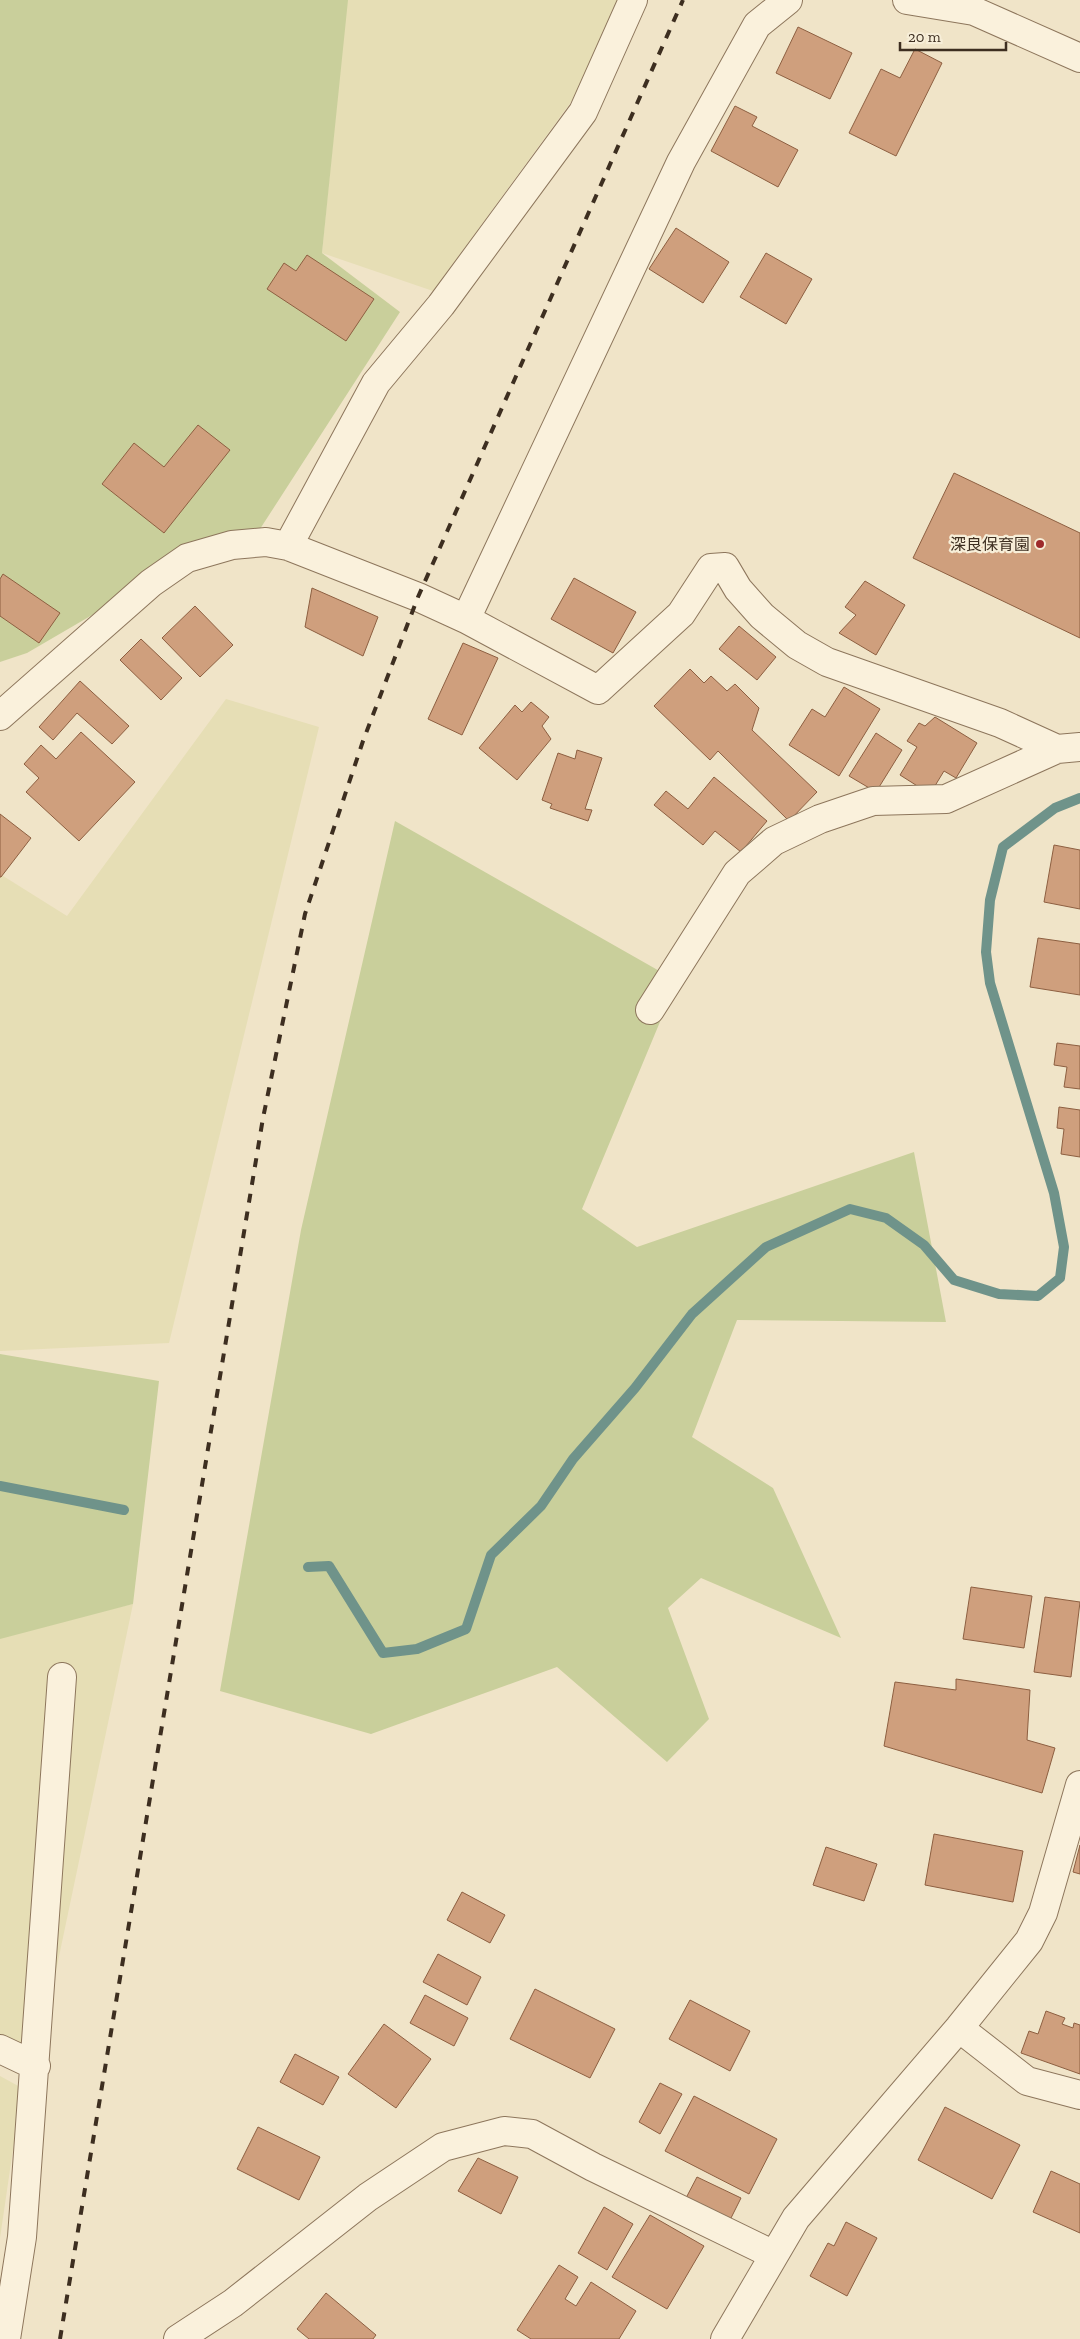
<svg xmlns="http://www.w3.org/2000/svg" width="1080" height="2339" viewBox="0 0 1080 2339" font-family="'Zilla Slab','Noto Sans JP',serif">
<rect width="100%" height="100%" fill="#f0e4c8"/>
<path fill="#e6deb5" d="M347,0H617L576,95L433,291L322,253Z
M226,699L319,727L169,1343L0,1351V874L67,916Z
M133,1604L36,2066L0,2050V1635Z
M0,2076L22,2088L0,2238Z"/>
<path fill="#c9cf9b" d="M0,0H348L322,253L400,312L251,543L147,583L27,653L0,662Z
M395,821L677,981L582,1209L637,1247L914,1152L946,1322L737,1320L692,1437L773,1488L841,1638L701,1578L668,1608L709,1719L667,1762L557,1667L371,1734L220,1691L301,1230Z
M0,1354L159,1381L133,1604L0,1639Z"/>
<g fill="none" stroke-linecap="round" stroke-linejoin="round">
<path stroke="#6f938a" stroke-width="10" d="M0,1486L124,1510
M308,1567L329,1566L383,1653L417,1649L466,1629L491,1555L541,1506L573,1459L635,1388L692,1314L766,1247L850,1209L886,1218L924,1245L954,1280L999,1294L1038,1296L1060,1278L1064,1247L1054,1193L990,983L986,952L990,900L1003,847L1055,808L1080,798"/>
</g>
<path fill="#cf9f7d" stroke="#8d5f41" d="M798,27L852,53L830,99L776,73Z
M915,49L942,63L896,156L849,133L881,69L900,78Z
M735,106L757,117L752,126L798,150L778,187L711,151Z
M676,228L729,262L703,303L649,269Z
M766,253L812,279L786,324L740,297Z
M307,255L374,299L346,341L267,289L284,263L296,271Z
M198,425L230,450L164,533L102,484L134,443L164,467Z
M954,473L1080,533V638L913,558Z
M3,574L60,613L39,643L0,616V579Z
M574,578L636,612L613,653L551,619Z
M865,581L905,605L876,655L839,633L856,615L845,607Z
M312,588L378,617L363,656L305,627Z
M195,606L233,645L200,677L162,638Z
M739,626L776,657L757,680L719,649Z
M141,639L182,678L161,700L120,660Z
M463,643L498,658L462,735L428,719Z
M690,669L704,683L711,676L727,691L735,684L759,708L752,730L817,792L789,821L718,751L710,760L654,706Z
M80,681L129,726L112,744L77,713L53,740L39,727Z
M844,687L880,709L839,776L789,745L812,709L825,717Z
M531,702L549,717L542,726L551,739L517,780L479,748L515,705L522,712Z
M935,717L977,743L956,778L944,771L930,794L900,775L917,747L907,741L919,723L925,726Z
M81,732L135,782L79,841L26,792L39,778L24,764L41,745L56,759Z
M876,733L902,750L876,792L849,776Z
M577,750L602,758L585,809L592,810L588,821L550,808L552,804L542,800L558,753L575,759Z
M714,777L767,821L741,852L715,831L703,845L654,805L666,791L688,809Z
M0,814L31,838L1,877H0Z
M1054,845L1080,850V909L1044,902Z
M1038,938L1080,944V995L1030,987Z
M1057,1043L1080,1046V1089L1064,1087L1067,1067L1054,1065Z
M1059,1107L1080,1110V1157L1061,1154L1064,1129L1057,1128Z
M971,1587L1032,1596L1024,1648L963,1639Z
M1045,1597L1080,1602L1071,1677L1034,1672Z
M956,1679L1030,1690L1027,1740L1055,1748L1042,1793L884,1746L895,1682L956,1690Z
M934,1834L1023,1851L1013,1902L925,1885Z
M1080,1845V1874L1073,1872Z
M826,1847L877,1864L864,1901L813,1885Z
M462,1892L505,1915L490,1943L447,1920Z
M438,1954L481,1977L467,2005L423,1982Z
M535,1989L615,2029L590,2078L510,2039Z
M425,1995L468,2018L454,2046L410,2023Z
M690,2000L750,2031L730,2071L669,2039Z
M1046,2011L1065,2018L1062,2024L1073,2028L1074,2023L1080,2025V2074L1021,2053L1029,2031L1038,2034Z
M384,2024L431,2059L396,2108L348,2074Z
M295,2054L339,2077L323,2105L280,2082Z
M660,2083L682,2094L660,2134L639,2122Z
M694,2096L777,2139L749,2194L665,2151Z
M945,2107L1020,2145L992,2199L918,2160Z
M258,2127L320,2157L299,2200L237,2169Z
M478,2158L518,2177L501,2214L458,2191Z
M1051,2171L1080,2184V2233L1033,2212Z
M697,2177L741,2198L730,2220L686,2198Z
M604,2207L633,2224L607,2270L578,2253Z
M650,2215L704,2246L667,2309L612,2277Z
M846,2222L877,2238L847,2296L810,2276L828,2243L834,2246Z
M559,2265L578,2277L565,2299L576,2306L591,2282L636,2311L619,2339H531L517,2330Z
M326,2293L376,2335L373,2339H309L297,2329Z"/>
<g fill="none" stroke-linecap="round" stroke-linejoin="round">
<defs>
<path id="minor" d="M907,0L974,11L1080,58
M288,546L376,383L441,305L583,112L633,0
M466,619L598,690L681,614L711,568L725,567L738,589L762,616L797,645L827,662L1000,723L1057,749L1080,747
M0,716L151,583L187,558L232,545L266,542L288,546L418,597L466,619L681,162L757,25L788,0
M650,1010L737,873L774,841L820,819L873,801L946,799L1057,749
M959,2028L1027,2081L1080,2095
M0,2049L36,2066
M6,2339L22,2237L62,1677
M178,2339L233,2303L368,2197L443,2147L504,2131L532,2134L593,2167L774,2255
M725,2339L796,2218L959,2028L1029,1941L1043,1913L1080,1785"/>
</defs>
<use href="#minor" stroke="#8d765c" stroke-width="30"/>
<use href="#minor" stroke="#faf1dc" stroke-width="28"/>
<path stroke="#3d2e20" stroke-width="4" stroke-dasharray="9 9" stroke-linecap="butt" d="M60,2339L263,1118L305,914L363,741L418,597L683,0"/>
</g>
<circle fill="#9e2a2b" stroke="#f7eed8" stroke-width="2" cx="1040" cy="544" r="5"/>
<g text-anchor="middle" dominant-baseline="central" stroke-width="4.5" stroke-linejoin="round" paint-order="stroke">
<g font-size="16" fill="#3d2e20" stroke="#f7eed8" text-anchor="end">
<text x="1030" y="544">深良保育園</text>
</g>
</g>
<path d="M900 42v8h106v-8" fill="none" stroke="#3d2e20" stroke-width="2.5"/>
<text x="908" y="42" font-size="15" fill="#3d2e20" stroke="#f7eed8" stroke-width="4" paint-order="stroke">20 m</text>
</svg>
